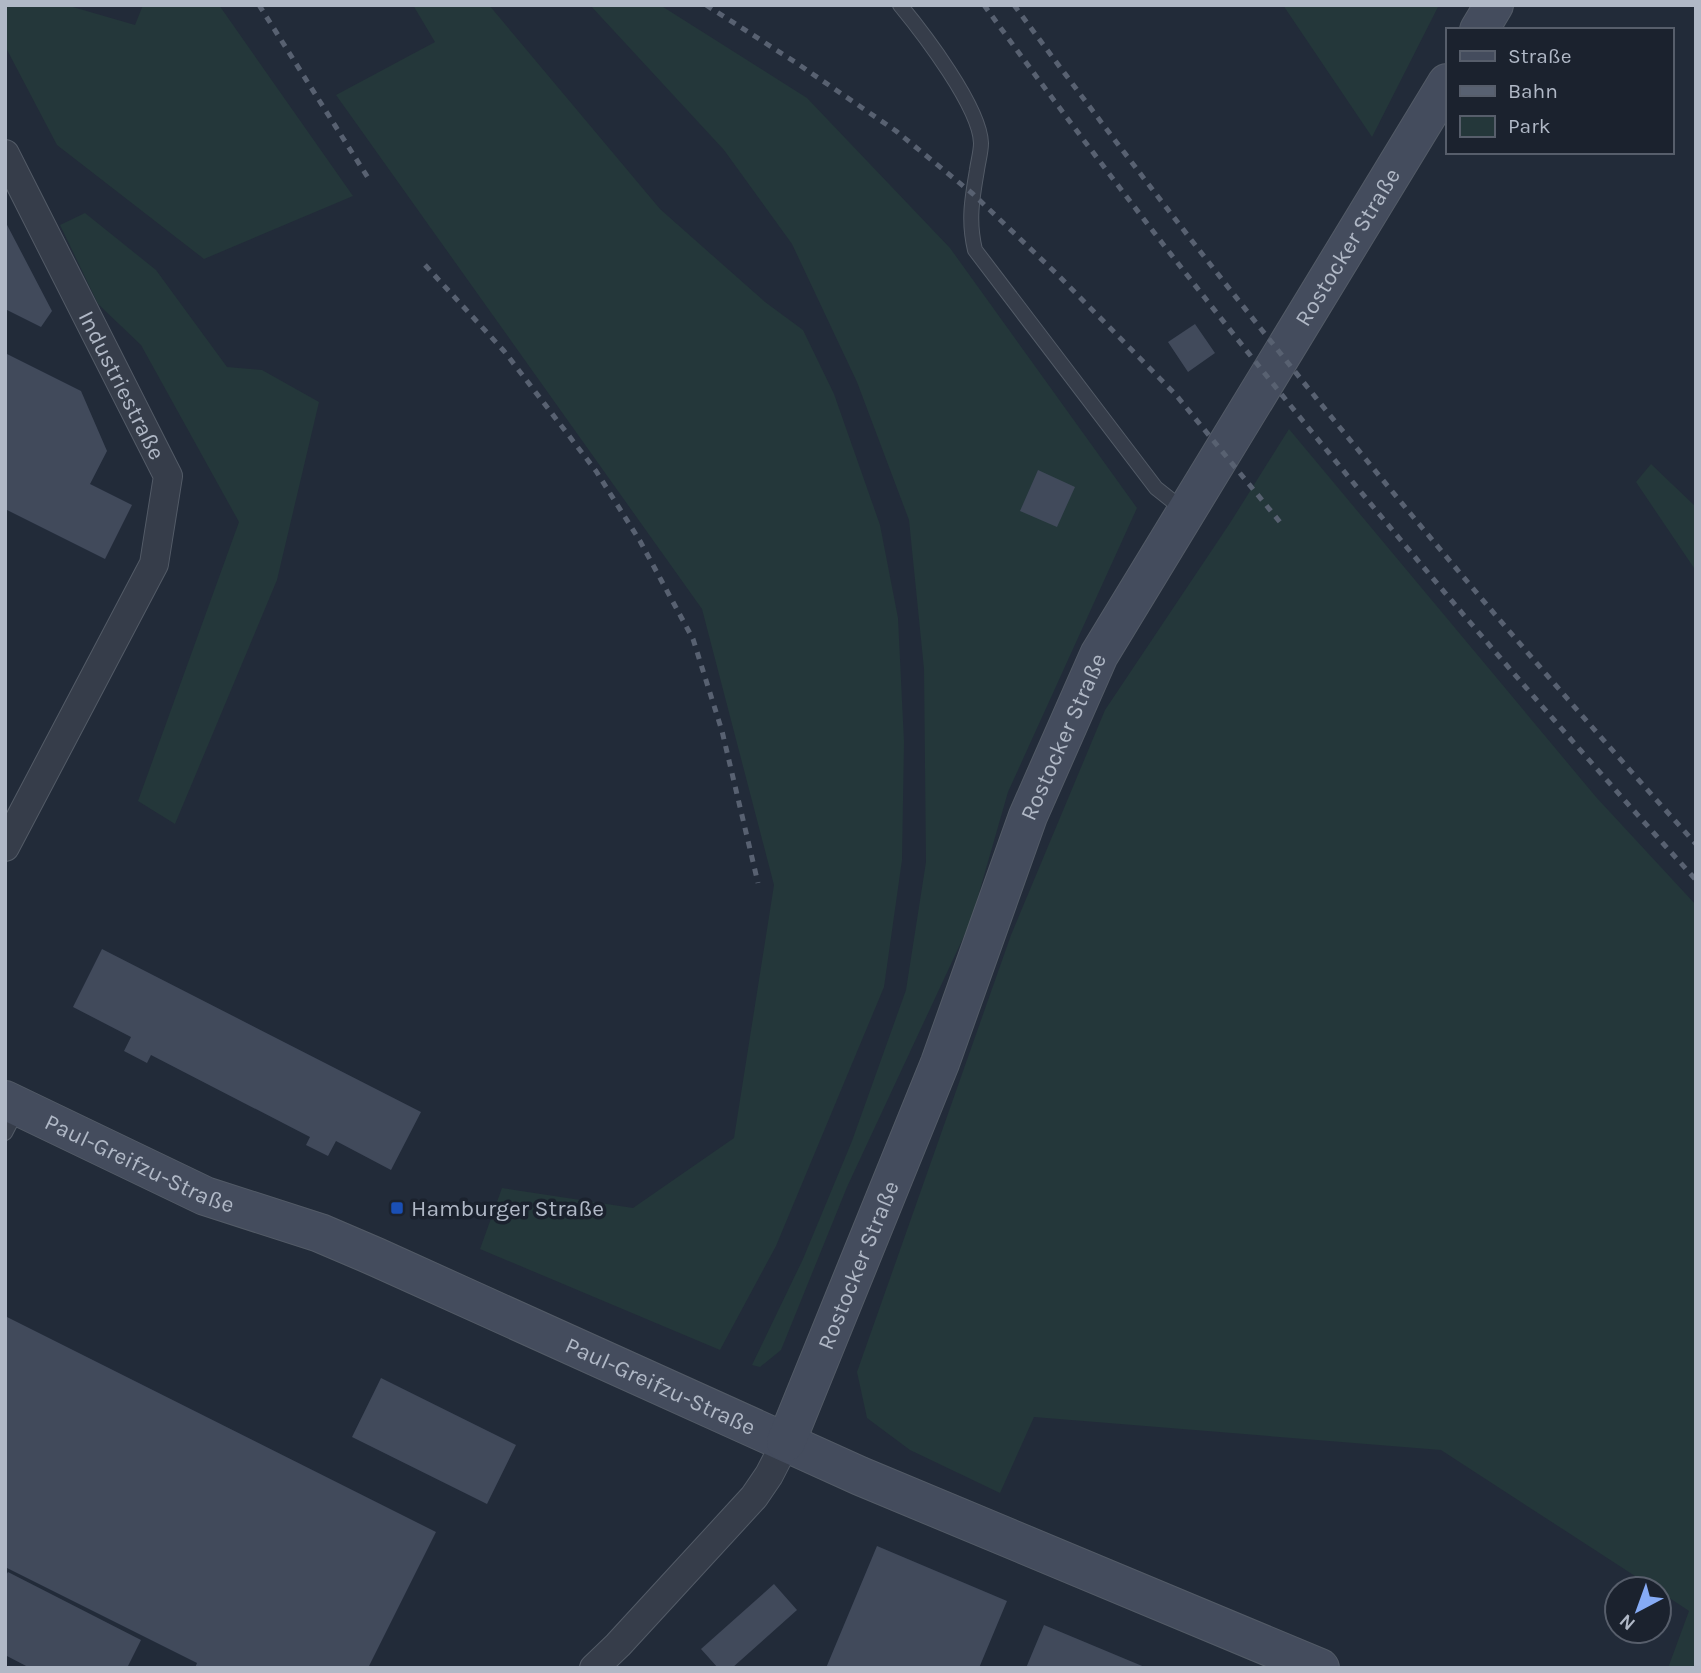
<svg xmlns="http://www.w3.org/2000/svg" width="1701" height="1673" viewBox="0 0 1701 1673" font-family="Karla,sans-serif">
<rect width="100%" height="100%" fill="#222b39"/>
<path fill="#24373a" d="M5,5H66L135,25L143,5H219L353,196L204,259L57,145L5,46Z
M413,5H489L660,209L765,302L803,330L834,394L880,525L898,618L904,742L902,860L884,987L776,1246L720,1350L480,1249L502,1188L633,1208L734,1138L774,885L702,609L336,95L435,42Z
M590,5H660L807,98L950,248L1137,508L1008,792L971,921L847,1187L781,1350L760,1367L752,1365L803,1259L852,1141L906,990L926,862L924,669L909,520L857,382L792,244L724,150Z
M1283,5H1439L1372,137Z
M85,213L156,270L227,367L262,370L319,402L277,580L175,824L138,801L239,522L141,345L98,304L60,225Z
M1289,429L1596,797L1696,905V1668H1668L1689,1611L1659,1591V1589H1655L1441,1450L1034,1417L1000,1493L910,1450L867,1418L857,1372L1011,935L1105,710L1230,523Z
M1651,464L1696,507V571L1636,482Z"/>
<path fill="#414a5b" d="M5,221L52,311L41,327L5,309Z
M1195,324L1215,353L1188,372L1168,342Z
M5,353L81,391L107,451L90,484L132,505L105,559L5,509Z
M1038,470L1075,487L1057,527L1020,511Z
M102,949L421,1112L391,1170L336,1141L328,1156L306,1145L310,1137L151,1055L147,1063L124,1051L131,1037L73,1007Z
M5,1316L436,1532L368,1668H195L197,1663L5,1567Z
M381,1378L516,1445L487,1504L352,1437Z
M877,1546L1007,1601L979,1668H826Z
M8,1572L141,1640L127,1668H30L5,1655V1577Z
M774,1584L797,1610L732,1668H718L701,1649Z
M1044,1625L1147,1668H1026Z"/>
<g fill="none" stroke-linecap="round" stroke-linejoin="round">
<defs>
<path id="lane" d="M900,5C923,33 980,107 981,143C981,152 978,162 977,170C972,199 968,221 975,250L1156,488L1185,511
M5,1133L18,1108"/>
<g id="street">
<path id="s1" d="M5,154L168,476L154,564L5,847"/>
<path d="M594,1668L618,1645L754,1497L769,1475L786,1442"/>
</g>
<g id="secondary">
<path d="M1479,30L1494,5"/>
<path id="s2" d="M5,1100L205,1196L320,1233L376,1257L860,1476L1320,1668"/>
<path id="s3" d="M786,1442L940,1063L1028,816L1099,655L1447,83"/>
</g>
</defs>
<use href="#lane" stroke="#535b67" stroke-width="16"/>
<use href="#street" stroke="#535b67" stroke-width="30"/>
<use href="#secondary" stroke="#535b67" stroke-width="40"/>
<use href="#lane" stroke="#363d4a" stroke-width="14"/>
<use href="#street" stroke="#363d4a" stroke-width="28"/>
<use href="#secondary" stroke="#444c5d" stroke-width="38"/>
<path stroke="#586171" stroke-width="5" stroke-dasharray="7 7" stroke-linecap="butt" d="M259,5L370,181
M706,5L795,62L896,131L973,194L1059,276L1176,395L1284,527
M984,5C1205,310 1444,601 1696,880
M1014,5C1228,296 1454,576 1696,844
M425,265L504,351L596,471L640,541L693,639L722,731L758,883"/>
</g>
<rect fill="#1a4fb4" stroke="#1b222e" stroke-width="2.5" x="390" y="1201" width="14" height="14" rx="3.5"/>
<g text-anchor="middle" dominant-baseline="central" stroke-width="7" stroke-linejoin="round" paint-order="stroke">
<g font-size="23" fill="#b0b8c6" stroke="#1b222e">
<text stroke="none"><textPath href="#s3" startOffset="1325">Rostocker Straße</textPath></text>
<text stroke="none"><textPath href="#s1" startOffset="259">Industriestraße</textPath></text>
<text stroke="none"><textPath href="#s3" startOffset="758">Rostocker Straße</textPath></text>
<text stroke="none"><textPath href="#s2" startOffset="149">Paul-Greifzu-Straße</textPath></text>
<text stroke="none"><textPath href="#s3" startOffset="191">Rostocker Straße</textPath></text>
<text stroke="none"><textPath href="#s2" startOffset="716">Paul-Greifzu-Straße</textPath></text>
</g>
<g font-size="23" fill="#b0b8c6" stroke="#1b222e" text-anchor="start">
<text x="411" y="1208">Hamburger Straße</text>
</g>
</g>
<rect width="1701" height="1673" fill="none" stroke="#b0b8c6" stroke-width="14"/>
<rect x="1446" y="28" width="228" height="126" fill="#1b222e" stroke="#575e6b" stroke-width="2"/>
<rect x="1460" y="51" width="35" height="10" fill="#444c5d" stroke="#575e6b" stroke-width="2"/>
<text x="1508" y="63" font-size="21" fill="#b0b8c6">Straße</text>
<rect x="1460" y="86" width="35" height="10" fill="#586171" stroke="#575e6b" stroke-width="2"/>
<text x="1508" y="98" font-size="21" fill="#b0b8c6">Bahn</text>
<rect x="1460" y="116" width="35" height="21" fill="#24373a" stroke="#575e6b" stroke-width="2"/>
<text x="1508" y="133" font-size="21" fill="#b0b8c6">Park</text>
<g transform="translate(1638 1610) rotate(221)"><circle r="33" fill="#1b222e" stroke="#575e6b" stroke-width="2"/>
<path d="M0-5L12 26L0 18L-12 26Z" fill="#86abf5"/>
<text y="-10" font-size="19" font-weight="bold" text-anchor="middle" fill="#b0b8c6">N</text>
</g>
</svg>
